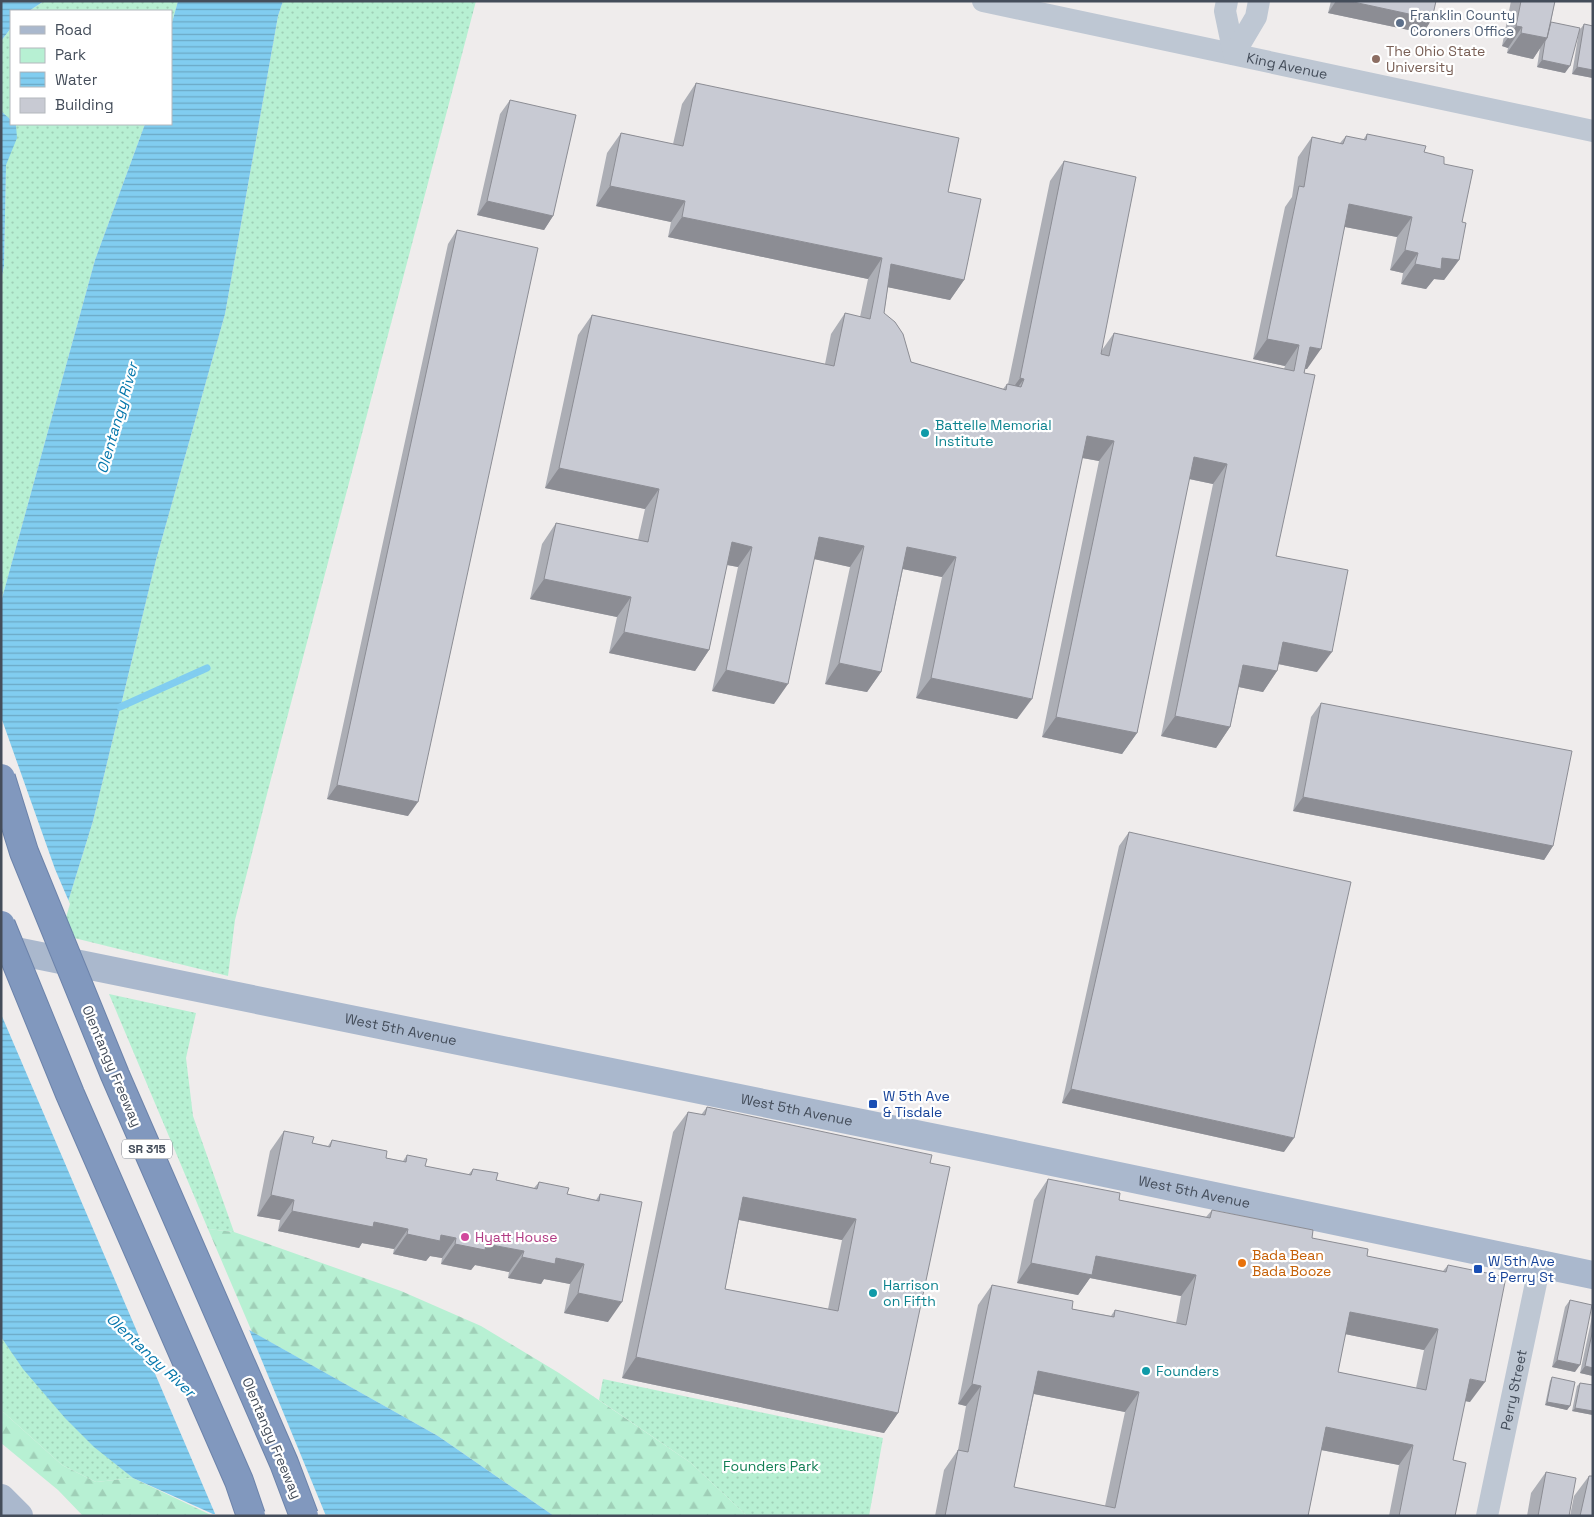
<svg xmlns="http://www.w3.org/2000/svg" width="1594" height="1517" viewBox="0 0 1594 1517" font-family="'Space Grotesk',sans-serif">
<defs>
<pattern id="green-dots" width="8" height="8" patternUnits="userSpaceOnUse" patternTransform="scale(1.25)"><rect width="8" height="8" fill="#b7f0d3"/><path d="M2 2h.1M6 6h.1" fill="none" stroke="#9fcfb7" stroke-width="1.8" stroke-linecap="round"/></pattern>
<pattern id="forest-firs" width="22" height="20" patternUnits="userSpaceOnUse" patternTransform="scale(1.25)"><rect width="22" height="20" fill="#b7f0d3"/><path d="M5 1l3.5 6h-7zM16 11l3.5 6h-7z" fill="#9fcfb7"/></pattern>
<pattern id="water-rules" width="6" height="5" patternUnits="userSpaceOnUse" patternTransform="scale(1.25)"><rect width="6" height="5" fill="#81cdf0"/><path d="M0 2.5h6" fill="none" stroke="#6ba9c5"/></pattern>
</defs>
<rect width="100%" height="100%" fill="#efecec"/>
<path fill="url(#green-dots)" d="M44,1H178L171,26V11H29Z
M283,1H476L267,794L235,920L228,976L58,934L93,821L156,560L225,314L278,16Z
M11,28V120L1,111V41Z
M14,124H145L95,260L1,602V280L4,266L6,164L12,149Z
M109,994L196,1013L186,1058L193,1116L234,1232L208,1229Z
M1,1337C39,1391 82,1437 133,1478L96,1482L62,1465L1,1410Z
M603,1379L883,1438L869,1516H747L691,1463L599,1400Z"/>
<path fill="url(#forest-firs)" d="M208,1229L234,1232L401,1291L481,1326L559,1373L691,1463L747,1516H554L438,1436L252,1332Z
M1,1410L62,1465L96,1482L133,1478L213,1516H83L58,1490L1,1443Z"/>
<path fill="url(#water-rules)" d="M1,1H44L29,11H11V28L1,41Z
M178,1H283L278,16L225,314L156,560L93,821L58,934L50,996L65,1084L153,1276L438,1436L554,1516L213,1514L133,1478L94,1447L65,1418L23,1369L1,1337V602L95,260L145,124H171V26Z
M1,111L11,120V124L16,125L17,138L6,165L4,266L1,280Z"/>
<path fill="#efecec" d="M1,717L55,869L70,904L61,934L53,996L68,1084L155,1274L248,1327L326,1516H216L1,1014Z"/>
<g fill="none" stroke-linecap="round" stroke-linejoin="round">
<path stroke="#81cdf0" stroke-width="7" d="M120,707L207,668"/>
<g stroke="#bec7d3" stroke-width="22">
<path id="s1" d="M983,1L1593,131"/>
<path d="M1227,1L1225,11L1234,54"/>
<path d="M1234,54L1256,17L1259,1"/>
<path id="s2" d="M1487,1516L1540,1264"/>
</g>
<g stroke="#aab8cd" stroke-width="28">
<path id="s3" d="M1,948L985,1148L1593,1275"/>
<path d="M1,1498L19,1516"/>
</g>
<defs>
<path id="highway-bridge" d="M1,778L24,852L115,1075L284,1463L304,1516
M1,925L70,1094L239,1481L251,1516"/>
</defs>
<use href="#highway-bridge" stroke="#6c83aa" stroke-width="30" stroke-linecap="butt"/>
<use href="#highway-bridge" stroke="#8198be" stroke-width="28"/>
</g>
<path fill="#acaeb5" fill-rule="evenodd" d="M1331,1H1436L1432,19L1423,33L1328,13Z
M1511,1H1555L1551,22L1565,73L1537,67L1540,48L1533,59L1507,53L1508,48L1502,46Z
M1584,24L1593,78L1572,74L1579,31Z
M696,83L948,192L964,280L950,300L888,287L884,313L911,362L1003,389L1007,384H1008L1050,181L1064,161L1102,350L1114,333L1284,369L1285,366L1253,359L1285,207L1292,197L1298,157L1312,137L1340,143L1346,136L1363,140L1367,134L1424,152L1444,164L1462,222L1459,260L1444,280L1434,279L1426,289L1401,284L1403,273L1390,270L1397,237L1345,227L1307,369H1305L1276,556L1317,672L1278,664L1277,671L1263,692L1239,687L1230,727L1216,748L1161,736L1213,484L1189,479L1137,733L1122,754L1042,737L1099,461L1082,458L1017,719L916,698L942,577L903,569L881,672L867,692L825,684L850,567L814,559L774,704L712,691L738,567L727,565L709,650L695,671L609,653L617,617L530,599L542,544L556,523L638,540L645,509L545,488L578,335L592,315L825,364L831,334L845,313L860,317L868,279L668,237L671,222L596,206L607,153L621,133L673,144L682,104Z
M510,100L553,216L544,230L477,215L500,114Z
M457,230L408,816L327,799L448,244Z
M1321,703L1553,846L1544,860L1293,811L1311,717Z
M1129,832L1284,1152L1062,1103L1119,846Z
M707,1107L930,1163L898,1413L884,1433L622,1378L673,1132L688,1112L701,1115ZM739,1220L842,1240L828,1309L725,1289Z
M284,1131L312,1143L328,1146L332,1140L386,1158L403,1161L407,1155L425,1166L468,1175L473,1169L496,1180L534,1188L539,1182L567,1194L596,1200L600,1194L608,1322L564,1313L570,1284L544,1279L541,1284L508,1278L509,1272L475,1265L471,1270L441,1264L442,1258L430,1256L426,1261L393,1254L394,1249L362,1243L359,1248L278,1231L280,1220L257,1216L270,1151Z
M1048,1179L1119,1200L1206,1217L1212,1210L1312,1238L1367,1256L1443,1271L1448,1265L1470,1402L1465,1401L1453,1460L1455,1516H1389L1399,1465L1321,1450L1308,1516H935L944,1470L958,1450L966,1406L958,1404L978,1305L992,1285L1072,1309L1111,1316L1115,1310L1176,1323L1181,1296L1090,1278L1078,1295L1017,1283L1034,1200ZM1345,1334L1424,1350L1416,1388L1338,1372ZM1034,1394L1125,1412L1105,1506L1014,1487Z
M1570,1300L1575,1372L1552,1367L1565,1307Z
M1593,1312V1376L1580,1373Z
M1552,1377L1570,1406L1567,1410L1545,1405L1550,1381Z
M1580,1383L1593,1385V1415L1572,1411L1577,1386Z
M1546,1472L1569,1516H1527L1531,1493Z
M1589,1476L1593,1516H1570L1574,1496Z"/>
<path fill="#8c8d94" d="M1336,1H1349L1432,19L1423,33L1328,13Z
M1516,26L1522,27L1508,48L1502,46Z
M1521,33L1547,38L1533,59L1507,53Z
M1542,60L1570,66L1565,73L1537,67Z
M1577,67L1593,70V78L1572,74Z
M610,186L685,201L671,222L596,206Z
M487,201L553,216L544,230L477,215Z
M1349,204L1412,217L1397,237L1335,225Z
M682,217L882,258L868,279L668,237Z
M1405,250L1418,253L1403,273L1390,270Z
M1442,258L1459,260L1444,280L1434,279L1426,289L1401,284L1415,264Z
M891,264L964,280L950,300L877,285Z
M1267,339L1299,345L1285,366L1253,359Z
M1310,347L1321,349L1307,369L1295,367Z
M1020,378L1024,379L1009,399L1006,398Z
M1087,436L1114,441L1099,461L1072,456Z
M1194,457L1227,464L1213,484L1180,477Z
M559,468L659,489L645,509L545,488Z
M819,537L864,546L850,567L805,557Z
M732,542L752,547L738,567L717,563Z
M907,547L956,557L942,577L893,567Z
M544,579L631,597L617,617L530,599Z
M624,632L709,650L695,671L609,653Z
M1283,642L1332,652L1317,672L1269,662Z
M839,663L881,672L867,692L825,684Z
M1243,665L1277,671L1263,692L1229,685Z
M726,670L788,684L774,704L712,691Z
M931,678L1032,699L1017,719L916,698Z
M1175,716L1230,727L1216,748L1161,736Z
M1056,717L1137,733L1122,754L1042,737Z
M337,785L418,802L408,816L327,799Z
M1303,797L1553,846L1544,860L1293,811Z
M1071,1089L1294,1138L1284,1152L1062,1103Z
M271,1195L294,1200L280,1220L257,1216Z
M743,1197L856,1219L842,1240L729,1218Z
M292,1211L374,1222L408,1229L394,1249L362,1243L359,1248L278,1231Z
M407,1234L441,1235L456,1238L442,1258L430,1256L426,1261L393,1254Z
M455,1244H486L524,1251L509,1272L475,1265L471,1270L441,1264Z
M1096,1256L1196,1275L1181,1296L1090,1278L1078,1295L1017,1283L1031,1263Z
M522,1257L556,1258L584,1264L570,1284L544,1279L541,1284L508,1278Z
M578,1293L622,1302L608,1322L564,1313Z
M1350,1312L1438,1329L1424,1350L1335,1332Z
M636,1357L898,1413L884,1433L622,1378Z
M1557,1360L1580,1365L1575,1372L1552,1367Z
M1585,1366L1593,1368V1376L1580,1373Z
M1038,1371L1139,1392L1125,1412L1024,1392Z
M1470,1379L1485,1382L1470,1402L1455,1399Z
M972,1384L981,1386L966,1406L958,1404Z
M1547,1402L1570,1406L1567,1410L1545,1405Z
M1575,1408L1593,1411V1415L1572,1411Z
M1326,1427L1413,1445L1399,1465L1311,1448Z"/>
<path fill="#c8cad3" stroke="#8c8d94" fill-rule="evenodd" d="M1349,1H1436L1432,19Z
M1521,1H1555L1547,38L1521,33L1522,27L1516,26Z
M1551,22L1580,28L1570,66L1542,60L1545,41L1547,38Z
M1584,24L1593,26V70L1577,67Z
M696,83L959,138L948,192L981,199L964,280L891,264L884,313L895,322L903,334L911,362L1006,390L1007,384L1021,387L1024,379L1020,378L1064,161L1136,177L1101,354L1109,356L1114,333L1294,371L1299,345L1267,339L1299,186L1304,187L1312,137L1343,144L1346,136L1366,140L1367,134L1426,146L1424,152L1444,157V164L1473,170L1462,222L1466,223L1459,260L1442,258L1441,269L1415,264L1418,253L1405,250L1412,217L1349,204L1321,349L1310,347L1304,373L1315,375L1276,556L1348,570L1332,652L1283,642L1277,671L1243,665L1230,727L1175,716L1227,464L1194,457L1137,733L1056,717L1114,441L1087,436L1032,699L931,678L956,557L907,547L881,672L839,663L864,546L819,537L788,684L726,670L752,547L732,542L709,650L624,632L631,597L544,579L556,523L648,542L659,489L559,468L592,315L834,366L845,313L870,319L882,258L682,217L685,201L610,186L621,133L683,146Z
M510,100L576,115L553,216L487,201Z
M457,230L538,248L418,802L337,785Z
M1321,703L1572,751L1553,846L1303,797Z
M1129,832L1351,882L1294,1138L1071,1089Z
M707,1107L932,1155L930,1163L950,1167L898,1413L636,1357L688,1112L705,1115ZM743,1197L856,1219L838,1311L725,1289Z
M284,1131L314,1137L312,1143L330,1147L332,1140L387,1151L386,1158L406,1162L407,1155L427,1159L425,1166L471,1175L473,1169L498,1173L496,1180L537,1189L539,1182L569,1188L567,1194L599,1201L600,1194L642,1202L622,1302L578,1293L584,1264L556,1258L555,1264L522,1257L524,1251L486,1244L485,1250L455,1244L456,1238L441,1235L440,1241L407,1234L408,1229L374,1222L373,1227L292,1211L294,1200L271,1195Z
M1048,1179L1120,1193L1119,1200L1210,1218L1212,1210L1313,1230L1312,1238L1368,1249L1367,1256L1446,1272L1448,1265L1506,1277L1485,1382L1470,1379L1453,1460L1466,1463L1455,1516H1399L1413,1445L1326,1427L1308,1516H945L958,1450L968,1452L981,1386L972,1384L992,1285L1073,1301L1072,1309L1114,1317L1115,1310L1186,1325L1196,1275L1096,1256L1092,1275L1031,1263ZM1350,1312L1438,1329L1426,1390L1338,1372ZM1038,1371L1139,1392L1115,1508L1014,1487Z
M1570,1300L1592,1305L1580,1365L1557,1360Z
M1593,1329V1368L1585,1366Z
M1552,1377L1575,1382L1570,1406L1547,1402Z
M1580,1383L1593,1385V1411L1575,1408Z
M1546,1472L1576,1478L1569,1516H1538Z
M1589,1476H1593V1516H1580Z"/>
<circle fill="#5c6f8a" stroke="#fff" stroke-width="2" cx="1400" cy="23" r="5"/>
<circle fill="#8d6e63" stroke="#fff" stroke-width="2" cx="1376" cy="59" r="5"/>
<g fill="#0f9aa8" stroke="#fff" stroke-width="2">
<circle cx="925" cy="433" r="5"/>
<circle cx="873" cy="1293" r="5"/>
<circle cx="1146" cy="1371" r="5"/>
</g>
<g fill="#1a4fb4" stroke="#fff" stroke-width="2">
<rect x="868" y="1099" width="10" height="10" rx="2.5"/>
<rect x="1473" y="1264" width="10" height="10" rx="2.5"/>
</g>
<circle fill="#d1479c" stroke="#fff" stroke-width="2" cx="465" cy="1237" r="5"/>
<circle fill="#e8710a" stroke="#fff" stroke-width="2" cx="1242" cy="1263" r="5"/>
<g text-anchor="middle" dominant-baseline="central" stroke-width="4.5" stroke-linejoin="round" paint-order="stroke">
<rect fill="#fff" stroke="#7c828c" stroke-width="1" x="122" y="1139.5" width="50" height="19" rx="4"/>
<g font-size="12" font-weight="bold" fill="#444d5a">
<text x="147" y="1149">SR 315</text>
</g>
<g font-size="14" fill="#4e5e75" stroke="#fff" text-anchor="start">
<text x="1410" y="15">Franklin County<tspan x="1410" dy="16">Coroners Office</tspan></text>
</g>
<g font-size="14" fill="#785e54" stroke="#fff" text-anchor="start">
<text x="1386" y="51">The Ohio State<tspan x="1386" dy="16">University</tspan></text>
</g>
<g font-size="14" fill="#444d5a" stroke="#fff">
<text stroke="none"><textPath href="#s1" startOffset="311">King Avenue</textPath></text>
<text stroke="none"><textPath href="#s3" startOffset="408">West 5th Avenue</textPath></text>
<text transform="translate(112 1066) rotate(67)">Olentangy Freeway</text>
<text stroke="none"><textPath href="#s3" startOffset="812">West 5th Avenue</textPath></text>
<text stroke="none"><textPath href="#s3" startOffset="1218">West 5th Avenue</textPath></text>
<text stroke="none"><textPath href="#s2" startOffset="129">Perry Street</textPath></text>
<text transform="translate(272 1438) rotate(67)">Olentangy Freeway</text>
</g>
<g font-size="14" fill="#0d838f" stroke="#fff" text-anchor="start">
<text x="935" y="425">Battelle Memorial<tspan x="935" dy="16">Institute</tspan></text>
<text x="883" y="1285">Harrison<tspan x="883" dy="16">on Fifth</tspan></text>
<text x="1156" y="1371">Founders</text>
</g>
<g font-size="14" fill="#164399" stroke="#fff" text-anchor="start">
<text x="883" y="1096">W 5th Ave<tspan x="883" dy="16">&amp; Tisdale</tspan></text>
<text x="1488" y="1261">W 5th Ave<tspan x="1488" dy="16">&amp; Perry St</tspan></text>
</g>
<g font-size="14" fill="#b23c85" stroke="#fff" text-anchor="start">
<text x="475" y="1237">Hyatt House</text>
</g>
<g font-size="14" fill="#c56008" stroke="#fff" text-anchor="start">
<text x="1252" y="1255">Bada Bean<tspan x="1252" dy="16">Bada Booze</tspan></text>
</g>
<g font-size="14" fill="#127e54" stroke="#fff">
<text x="771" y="1466">Founders Park</text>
</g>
<g font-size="15" font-style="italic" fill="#0577ac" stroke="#fff">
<text transform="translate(117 418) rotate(-74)">Olentangy River</text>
<text transform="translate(151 1355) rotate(43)">Olentangy River</text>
</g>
</g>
<rect width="1594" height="1517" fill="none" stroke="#444d5a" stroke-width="5"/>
<rect x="10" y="10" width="162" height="115" fill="#ffffff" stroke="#b4b8bd"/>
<rect x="20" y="26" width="25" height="8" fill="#aab8cd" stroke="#b4b8bd"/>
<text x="55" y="35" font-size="15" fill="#444d5a">Road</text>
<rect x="20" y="48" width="25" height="15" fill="#b7f0d3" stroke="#b4b8bd"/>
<text x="55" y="60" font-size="15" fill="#444d5a">Park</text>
<rect x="20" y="72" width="25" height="15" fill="url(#water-rules)" stroke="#b4b8bd"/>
<text x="55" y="85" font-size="15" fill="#444d5a">Water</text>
<rect x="20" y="98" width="25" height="15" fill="#c8cad3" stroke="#b4b8bd"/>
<text x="55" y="110" font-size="15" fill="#444d5a">Building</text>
</svg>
